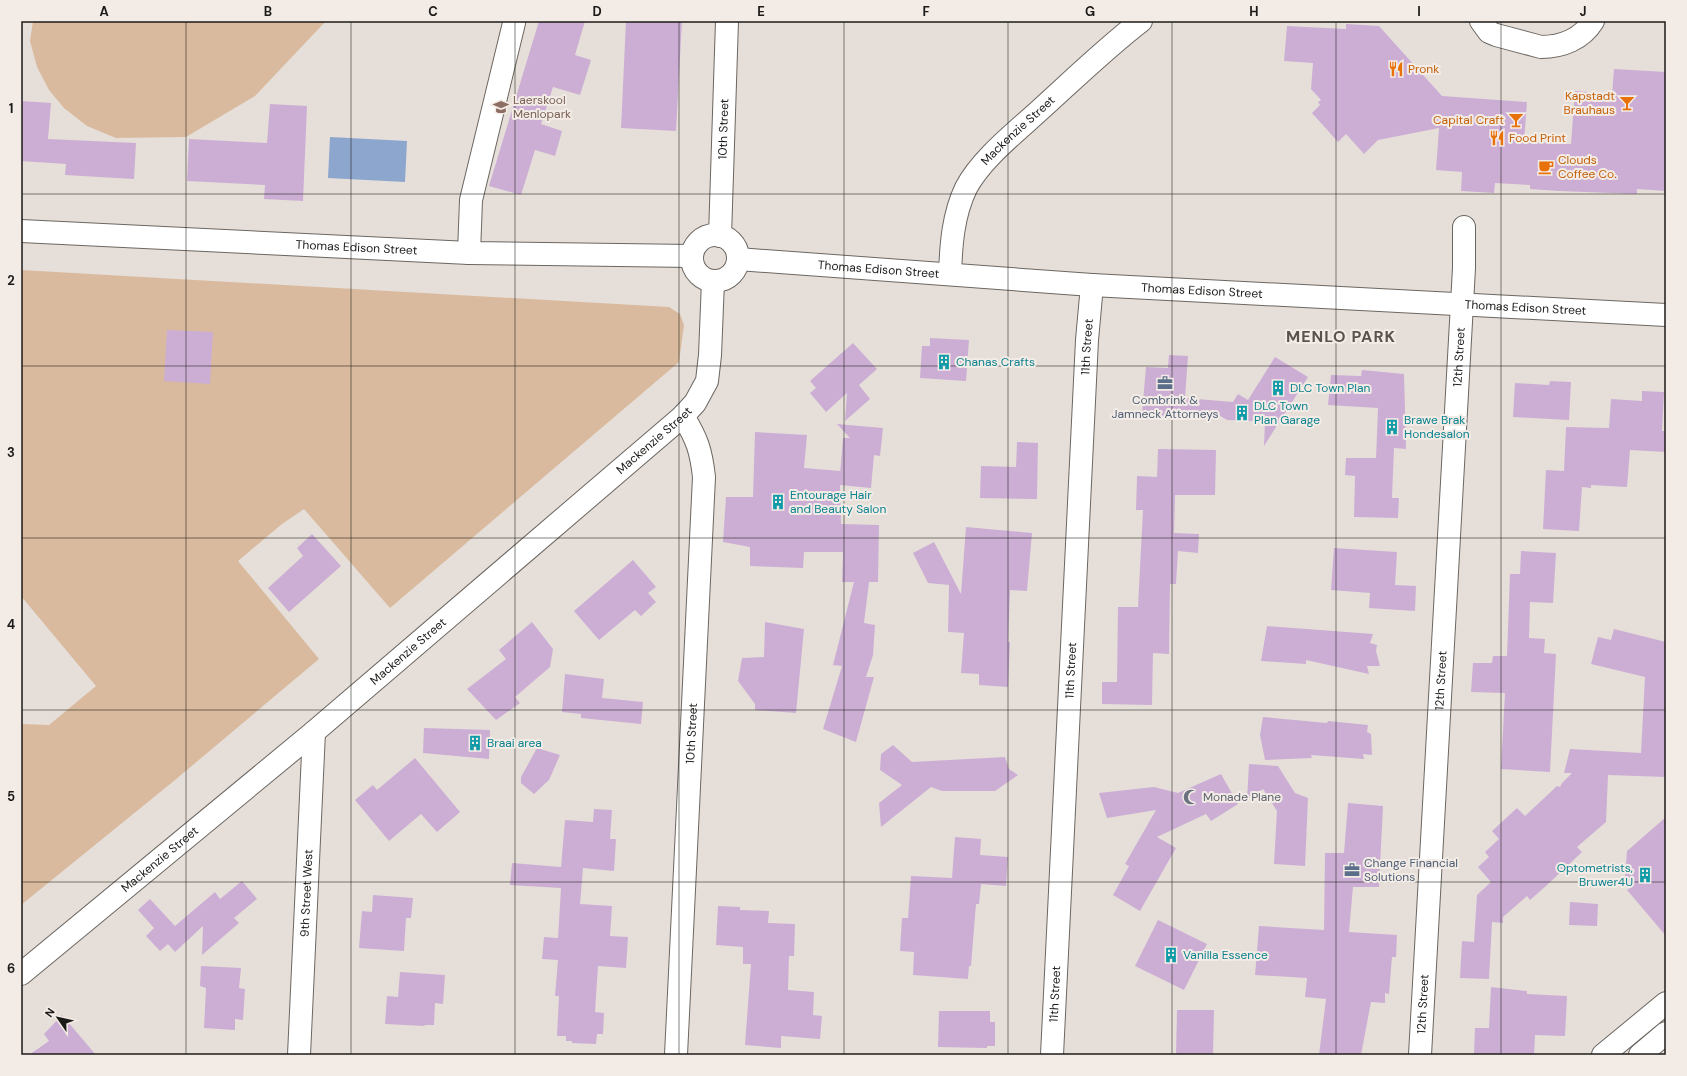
<svg xmlns="http://www.w3.org/2000/svg" width="1687" height="1076" viewBox="0 0 1687 1076" font-family="'DM Sans',sans-serif">
<rect width="100%" height="100%" fill="#e6dfd9"/>
<path fill="#d9ba9e" d="M33,21H326L255,96L186,137L116,138L87,126L64,108L49,90L37,67L30,41Z
M21,270L669,307L680,314L684,325L679,362L390,608L304,509L282,524L238,561L319,659L175,780L21,905V724L49,725L96,686L21,596Z"/>
<path fill="#8da6cd" d="M330,137L407,141L405,182L328,178Z"/>
<path fill="#ccaed5" d="M539,21H585L575,55L591,60L580,95L553,87L541,124L562,131L555,156L535,150L521,195L489,186Z
M626,21H682L676,131L621,128Z
M1346,24L1379,26L1442,96L1527,102L1524,142L1571,144L1575,91L1612,94L1614,69L1666,72V191L1637,189V194L1559,191L1530,189V185L1495,183L1494,193L1461,191L1462,172L1436,170L1439,128L1378,140L1364,154L1346,134L1338,142L1312,113L1320,105L1318,102L1321,100L1311,89L1313,63L1284,61L1287,26L1346,29Z
M21,101L51,103L48,139L136,143L134,179L65,175L66,164L21,161Z
M270,104L307,106L303,201L264,199L265,185L187,181L189,139L267,143Z
M167,330L213,332L210,384L164,381Z
M930,338L969,340L966,381L920,378L922,346H930Z
M853,343L877,369L859,385L870,399L845,421L847,393L826,412L810,393L816,388L810,381Z
M1169,355L1188,356L1185,398L1233,402L1238,394L1248,400L1275,357L1308,377L1264,446L1265,421L1256,415L1252,421L1227,420L1217,414V419L1142,414L1146,367L1168,368Z
M1362,370L1404,374L1406,449L1394,448L1392,498H1399L1398,518L1354,517L1355,476L1345,475L1346,458H1376L1378,408L1328,405L1331,375L1361,376Z
M1550,381L1571,382L1569,420L1513,417L1515,383L1549,385Z
M1642,391L1664,392L1662,431H1666V452L1630,450L1627,487L1591,485V488L1582,487L1579,531L1543,529L1546,470L1564,471L1566,427L1609,428L1611,399L1642,401Z
M837,424L883,428L880,456L874,455L871,488L840,485L841,524L879,525L878,582H869L864,623L875,625L873,655L866,677H874L856,742L823,729L842,666L833,665L854,582H842L843,552H804L803,568L750,566V547L723,542L726,497H753L755,432L807,435L804,468L840,471V474L843,438H850Z
M1017,442L1038,443L1037,499L980,498L981,466L1016,467Z
M1158,449L1216,450L1215,495H1175L1174,533L1199,534L1198,553L1178,551L1176,584H1170L1169,654L1153,653L1152,705L1102,704V682H1117L1118,607H1138L1143,510H1136L1137,476L1157,477Z
M966,527L1032,533L1027,591L1010,590L1008,642H1010L1008,687L979,685V674L961,673L964,633L948,632L949,585L928,583L913,553L934,542L961,594Z
M312,534L341,566L289,612L268,588L303,556L297,548Z
M1334,548L1397,552L1395,585L1416,586L1415,611L1369,608L1370,593L1331,590Z
M1521,551L1556,553L1553,603L1530,602L1529,638L1545,639L1544,653L1556,654L1550,772L1501,769L1505,693L1471,692L1473,663H1492L1493,656H1507L1510,574H1520Z
M633,560L656,587L648,593L656,602L641,616L635,610L599,640L574,611Z
M532,622L553,649L550,667L515,697L520,703L496,720L467,689L506,659L499,650Z
M765,622L804,629L796,713L755,710V704L738,681L742,658L764,657Z
M1267,626L1373,634L1370,643L1377,645L1376,651L1380,666H1367L1369,674L1306,660V664L1261,661Z
M1614,629L1666,642V777L1608,775L1606,822L1577,847L1582,852L1546,886L1530,900L1527,896L1503,917V923L1492,922L1489,979L1460,978L1462,941L1474,942L1477,895L1491,882L1478,867L1489,857L1485,852L1499,839L1492,831L1517,808L1525,816L1557,786L1560,787L1562,783L1572,773H1564L1570,749L1641,753L1645,677L1591,664L1598,637L1611,640Z
M565,674L604,679L602,698L643,702L641,724L581,718V714L562,712Z
M1263,717L1327,723L1328,721L1368,725L1367,732L1371,734L1372,755L1363,754L1364,759L1311,755L1312,758L1265,760L1260,735Z
M424,728L490,730L489,759L423,753Z
M893,745L912,762L1005,757L1009,769L1018,775L995,791H942L931,787L881,827L879,803L902,785L880,770L881,754Z
M537,748L560,755L549,780L534,794L521,783V777Z
M415,758L460,812L437,832L421,814L389,841L355,800L373,785L377,790Z
M1249,764L1278,766L1295,793L1308,798L1305,866L1274,864L1277,811L1263,789L1247,799Z
M1221,774L1238,804L1211,821L1206,814L1157,837L1176,848L1140,911L1113,895L1129,866L1125,864L1156,810L1107,818L1099,793L1154,787L1178,793Z
M1348,803L1383,806L1379,887H1353L1349,932L1397,935L1396,957H1392L1389,994L1385,993V1003L1371,1002L1361,1055H1319L1326,999L1305,997L1307,978L1255,975L1259,926L1324,930L1325,853H1344Z
M594,809L612,810L610,839H616L614,871L583,868L580,904L612,906L610,936L628,937L626,968L598,966L595,1012L604,1013L603,1034H597L596,1044L572,1043V1041H566V1036H557L559,996H555L558,960L542,959L544,937L558,938L561,888L510,885L512,863L561,867L565,820L593,822Z
M1666,817V936L1627,890L1632,887L1625,878L1627,851Z
M955,837L981,839L980,855L1008,857L1006,886L981,884L979,904H976L971,966H969L968,979L913,975L914,952L900,951L902,918H908L911,876L952,878Z
M242,881L257,899L234,918L239,923L202,955L203,926L175,952L168,944L160,951L146,936L154,928L138,910L150,899L175,926L215,892L220,899Z
M373,895L413,898L411,918H406L404,951L359,948L362,911L372,912Z
M1570,902L1598,904L1597,926L1569,925Z
M718,906L740,907V910L769,911L768,923L795,924L794,956H789L788,990L814,992L813,1015L822,1016L820,1039L781,1036V1048L745,1045L751,964H743V947L716,945Z
M1158,920L1207,944L1184,990L1135,966Z
M201,966L241,968L239,988L245,989L243,1020L235,1019V1030L204,1028L206,988L200,986Z
M400,972L445,975L443,1004L435,1003L434,1025H425L424,1026L385,1024L387,996L398,997Z
M1491,987L1527,991V994L1567,996L1565,1036L1535,1035L1534,1055H1474L1475,1028H1489Z
M1177,1010H1214L1213,1055H1176Z
M939,1011H990V1022H995V1046H987V1048L938,1047Z
M62,1015L96,1055H29L49,1041L44,1034Z"/>
<g fill="none" stroke-linecap="round" stroke-linejoin="round">
<defs>
<g id="minor">
<path d="M1481,21L1489,32L1496,35L1541,47C1562,47 1582,39 1593,21"/>
<path id="s1" d="M21,231L469,253L692,256"/>
<circle cx="715" cy="258" r="23"/>
<path id="s2" d="M720,236L727,21"/>
<path d="M469,253L471,200L514,23"/>
<path id="s3" d="M738,259L1092,285L1666,315"/>
<path id="s4" d="M950,274C951,245 953,215 966,188C981,159 1017,131 1041,109C1074,79 1106,48 1141,21"/>
<path id="s5" d="M21,974L314,732L683,416L695,403L707,381L710,355L713,281"/>
<path id="s6" d="M299,1055L314,732"/>
<path id="s7" d="M676,1055L704,477C701,450 697,439 683,416"/>
<path id="s8" d="M1052,1055L1087,340L1092,285"/>
<path id="s9" d="M1420,1055L1464,268V227"/>
</g>
<path id="major" d="M1603,1055L1666,1003
M1640,1055L1666,1033"/>
</defs>
<use href="#minor" stroke="#6c6661" stroke-width="24"/>
<use href="#major" stroke="#6c6661" stroke-width="24"/>
<use href="#minor" stroke="#fff" stroke-width="22"/>
<use href="#major" stroke="#fff" stroke-width="22"/>
</g>
<path fill="none" stroke="#1c1a18" stroke-width="1" stroke-opacity="0.55" d="M186,21V1055M351,21V1055M515,21V1055M679,21V1055M844,21V1055M1008,21V1055M1172,21V1055M1336,21V1055M1501,21V1055M21,194H1666M21,366H1666M21,538H1666M21,710H1666M21,882H1666"/>
<defs>
<symbol id="restaurant-bare" viewBox="-9 -9 18 18"><path d="M-5-6h1v4h1v-4h1v4h1v-4h1v5L-1.5 .5V6h-2V.5L-5-1ZM5-6V6H3V1.5H1.5Q1.5-4 5-6Z" fill="#e8710a" stroke="#f3ece6" stroke-width="2.5" paint-order="stroke"/></symbol>
<symbol id="bar-bare" viewBox="-9 -9 18 18"><path d="M-6-5H6L.8 .8V4.5H3.5V6h-7V4.5H-.8V.8Z" fill="#e8710a" stroke="#f3ece6" stroke-width="2.5" paint-order="stroke"/></symbol>
<symbol id="school-bare" viewBox="-9 -9 18 18"><path d="M0-5L7-2L0 1L-7-2ZM-4 1L0 2.5L4 1V4Q0 6-4 4Z" fill="#8d6e63" stroke="#f3ece6" stroke-width="2.5" paint-order="stroke"/></symbol>
<symbol id="cafe-bare" viewBox="-9 -9 18 18"><path d="M-5.5-4.5H6V0H3Q3 3.5 0 3.5H-2.5Q-5.5 3.5-5.5 0ZM3-3.2v2h1.7v-2ZM-6 4.5H4V6H-6Z" fill="#e8710a" stroke="#f3ece6" stroke-width="2.5" paint-order="stroke"/></symbol>
<symbol id="building-bare" viewBox="-9 -9 18 18"><path d="M-4-6H4V6H1V3H-1V6H-4ZM-2.5-4.3h1.7v1.8h-1.7ZM.8-4.3h1.7v1.8H.8ZM-2.5-1h1.7V.8h-1.7ZM.8-1h1.7V.8H.8Z" fill="#0f9aa8" stroke="#f3ece6" stroke-width="2.5" paint-order="stroke"/></symbol>
<symbol id="office-bare" viewBox="-9 -9 18 18"><path d="M-6-3h4V-5.5h4V-3h4V5H-6ZM-1-4.5V-3h2v-1.5ZM-6 0V1H6V0Z" fill="#5c6f8a" stroke="#f3ece6" stroke-width="2.5" paint-order="stroke"/></symbol>
<symbol id="mosque-bare" viewBox="-9 -9 18 18"><path d="M3.5-4.9A6 6 0 1 0 3.5 4.9A5 5 0 1 1 3.5-4.9Z" fill="#6b7280" stroke="#f3ece6" stroke-width="2.5" paint-order="stroke"/></symbol>
</defs>
<g fill-rule="evenodd">
<use href="#restaurant-bare" x="1385" y="58" width="22" height="22"/>
<use href="#bar-bare" x="1616" y="92" width="22" height="22"/>
<use href="#school-bare" x="490" y="96" width="22" height="22"/>
<use href="#bar-bare" x="1505" y="109" width="22" height="22"/>
<use href="#restaurant-bare" x="1486" y="127" width="22" height="22"/>
<use href="#cafe-bare" x="1535" y="156" width="22" height="22"/>
<use href="#building-bare" x="933" y="351" width="22" height="22"/>
<use href="#office-bare" x="1154" y="372" width="22" height="22"/>
<use href="#building-bare" x="1267" y="377" width="22" height="22"/>
<use href="#building-bare" x="1231" y="402" width="22" height="22"/>
<use href="#building-bare" x="1381" y="416" width="22" height="22"/>
<use href="#building-bare" x="767" y="491" width="22" height="22"/>
<use href="#building-bare" x="464" y="732" width="22" height="22"/>
<use href="#mosque-bare" x="1180" y="786" width="22" height="22"/>
<use href="#office-bare" x="1341" y="859" width="22" height="22"/>
<use href="#building-bare" x="1634" y="864" width="22" height="22"/>
<use href="#building-bare" x="1160" y="944" width="22" height="22"/>
</g>
<g text-anchor="middle" dominant-baseline="central" stroke-width="4" stroke-linejoin="round" paint-order="stroke">
<g font-size="12" fill="#c56008" stroke="#f3ece6" text-anchor="start">
<text x="1408" y="69">Pronk</text>
<text x="1615" y="96" text-anchor="end">Kapstadt<tspan x="1615" dy="14">Brauhaus</tspan></text>
<text x="1504" y="120" text-anchor="end">Capital Craft</text>
<text x="1509" y="138">Food Print</text>
<text x="1558" y="160">Clouds<tspan x="1558" dy="14">Coffee Co.</tspan></text>
</g>
<g font-size="12" fill="#785e54" stroke="#f3ece6" text-anchor="start">
<text x="513" y="100">Laerskool<tspan x="513" dy="14">Menlopark</tspan></text>
</g>
<g font-size="12" fill="#1c1a18" stroke="#f3ece6">
<text stroke="none"><textPath href="#s2" startOffset="107">10th Street</textPath></text>
<text stroke="none"><textPath href="#s4" startOffset="166">Mackenzie Street</textPath></text>
<text stroke="none"><textPath href="#s1" startOffset="336">Thomas Edison Street</textPath></text>
<text stroke="none"><textPath href="#s3" startOffset="141">Thomas Edison Street</textPath></text>
<text stroke="none"><textPath href="#s3" startOffset="465">Thomas Edison Street</textPath></text>
<text stroke="none"><textPath href="#s3" startOffset="789">Thomas Edison Street</textPath></text>
<text stroke="none"><textPath href="#s8" startOffset="709">11th Street</textPath></text>
<text stroke="none"><textPath href="#s9" startOffset="699">12th Street</textPath></text>
<text stroke="none"><textPath href="#s5" startOffset="828">Mackenzie Street</textPath></text>
<text stroke="none"><textPath href="#s5" startOffset="504">Mackenzie Street</textPath></text>
<text stroke="none"><textPath href="#s8" startOffset="385">11th Street</textPath></text>
<text stroke="none"><textPath href="#s9" startOffset="375">12th Street</textPath></text>
<text stroke="none"><textPath href="#s7" startOffset="322">10th Street</textPath></text>
<text stroke="none"><textPath href="#s5" startOffset="180">Mackenzie Street</textPath></text>
<text stroke="none"><textPath href="#s6" startOffset="162">9th Street West</textPath></text>
<text stroke="none"><textPath href="#s8" startOffset="61">11th Street</textPath></text>
<text stroke="none"><textPath href="#s9" startOffset="51">12th Street</textPath></text>
</g>
<g font-size="12" fill="#0d838f" stroke="#f3ece6" text-anchor="start">
<text x="956" y="362">Chanas Crafts</text>
<text x="1290" y="388">DLC Town Plan</text>
<text x="1254" y="406">DLC Town<tspan x="1254" dy="14">Plan Garage</tspan></text>
<text x="1404" y="420">Brawe Brak<tspan x="1404" dy="14">Hondesalon</tspan></text>
<text x="790" y="495">Entourage Hair<tspan x="790" dy="14">and Beauty Salon</tspan></text>
<text x="487" y="743">Braai area</text>
<text x="1633" y="868" text-anchor="end">Optometrists,<tspan x="1633" dy="14">Bruwer4U</tspan></text>
<text x="1183" y="955">Vanilla Essence</text>
</g>
<g font-size="12" fill="#4e5e75" stroke="#f3ece6">
<text x="1165" y="400">Combrink &amp;<tspan x="1165" dy="14">Jamneck Attorneys</tspan></text>
<text x="1364" y="863" text-anchor="start">Change Financial<tspan x="1364" dy="14">Solutions</tspan></text>
</g>
<g font-size="12" fill="#5b616d" stroke="#f3ece6" text-anchor="start">
<text x="1203" y="797">Monade Plane</text>
</g>
<g font-size="16" font-weight="bold" letter-spacing="1" fill="#59534e" stroke="#f3ece6">
<text x="1341" y="336">MENLO PARK</text>
</g>
</g>
<rect width="1687" height="1076" fill="none" stroke="#f3ece6" stroke-width="44"/>
<g transform="translate(58 1018) rotate(304)" stroke="#f3ece6" stroke-width="3" paint-order="stroke">
<path d="M0-3L7 15L0 10L-7 15Z" fill="#1c1a18"/>
<text y="-6" font-size="11" font-weight="bold" text-anchor="middle" fill="#1c1a18">N</text>
</g>
<rect x="22" y="22" width="1643" height="1032" fill="none" stroke="#1c1a18" stroke-width="1.5"/>
<g font-size="13" text-anchor="middle" font-weight="bold" fill="#1c1a18">
<text x="104" y="16">A</text>
<text x="268" y="16">B</text>
<text x="433" y="16">C</text>
<text x="597" y="16">D</text>
<text x="761" y="16">E</text>
<text x="926" y="16">F</text>
<text x="1090" y="16">G</text>
<text x="1254" y="16">H</text>
<text x="1419" y="16">I</text>
<text x="1583" y="16">J</text>
<text x="11" y="113">1</text>
<text x="11" y="285">2</text>
<text x="11" y="457">3</text>
<text x="11" y="629">4</text>
<text x="11" y="801">5</text>
<text x="11" y="973">6</text>
</g>
</svg>
